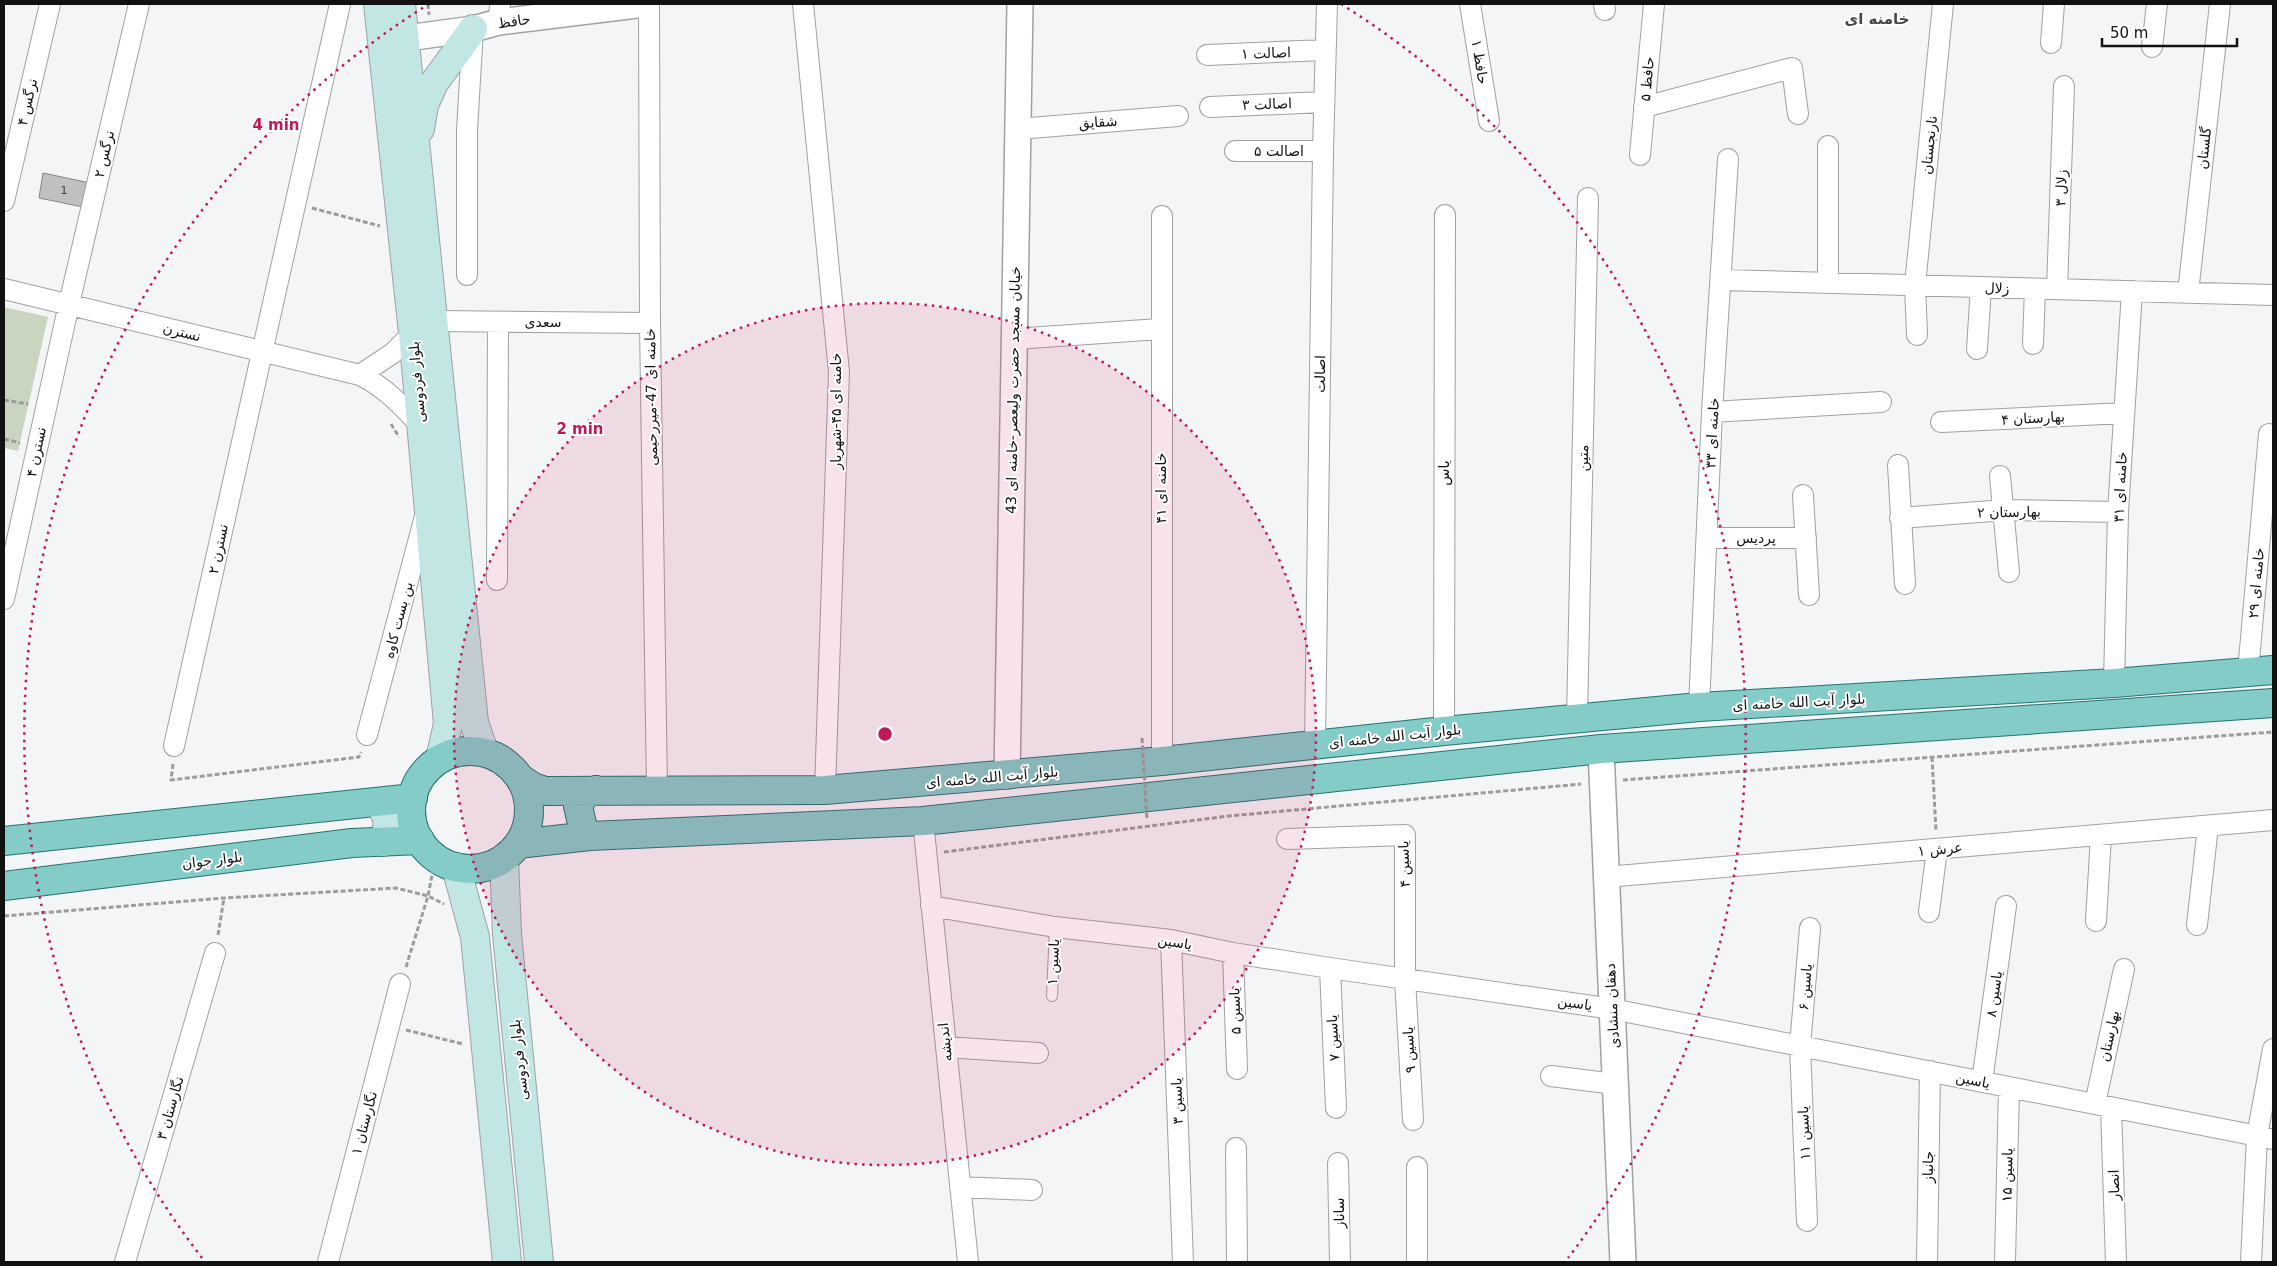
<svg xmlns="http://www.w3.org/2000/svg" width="2277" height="1266" viewBox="0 0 2277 1266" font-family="'DejaVu Sans','Noto Naskh Arabic',sans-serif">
<rect width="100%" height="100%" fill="#f4f5f6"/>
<path fill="#c9d5bf" d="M4,307L48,317L18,451L4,448Z"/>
<path fill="#c0c0c1" stroke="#848585" d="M43,173L90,183L83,207L39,198Z"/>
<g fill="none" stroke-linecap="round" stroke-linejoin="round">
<defs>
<path id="service" d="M1052,996L1055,927"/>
<path id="minor" d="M649,4L650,323L657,791
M803,4L839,372L825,790
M1470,4L1489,121
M1604,4L1605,10
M499,22L500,4
M2051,43L2054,4
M2152,47L2157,4
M1207,55L1325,50
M1210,107L1324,102
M1644,107L1792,68L1798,114
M1018,129L1178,116
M1235,151H1323
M1640,155L1654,4
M4,201L50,4
M1162,216V761
M467,275V130L473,29
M1721,280L2273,295
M1828,283V146
M4,289L360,375C385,387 402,406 421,426
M2057,289L2064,86
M2188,293L2220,4
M435,321L650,323
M1917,335L1915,285L1943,4
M1014,339L1160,329
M2033,344L2035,289
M1977,349L1981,287
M360,375L393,353L413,333
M1712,412L1881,402
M1941,422L2124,413
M1898,465L1905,584
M2000,476L2009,572
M1803,495L1809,595
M1900,518L2005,510L2118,512
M1707,538H1806
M497,580L498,322
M4,599L69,304L139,4
M2248,672L2269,434
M2114,683L2118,512L2132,291
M1699,707L1712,412L1728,159
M1577,718L1588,198
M1444,731L1445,215
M367,735L425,516
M1315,745L1323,151L1327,4
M174,746L340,4
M923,821L968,1262
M1287,839L1405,835V979L1413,1120
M1606,877L2273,820
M931,906L1055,927L1171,940L1233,953L1330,968L1612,1009L2273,1139
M1929,912L1937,849
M2096,921L2101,835
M2197,925L2208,826
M1171,940L1183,1262
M1233,953L1237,1069
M1330,968L1336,1108
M946,1047L1038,1053
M1551,1076L1615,1084
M1982,1082L2006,906
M2095,1104L2124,969
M2111,1107L2116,1262
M1236,1148L1237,1262
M1338,1163L1340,1262
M960,1187L1032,1190
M1807,1221L1800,1046L1810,928
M125,1262L215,953
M328,1262L400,984
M1417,1262V1167
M1927,1262L1930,1071
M2005,1262L2009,1087
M2251,1262L2257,1136L2273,1049"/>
<path id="tertiary" d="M385,41L473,29L499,22L645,4
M1601,749L1623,1262
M1007,776L1020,4"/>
<path id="secondary" d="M378,4L413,333L448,724L440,759
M401,4L474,722L484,752
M420,129L424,105L434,83L473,29
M376,802C389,814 390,825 383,842
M504,858L507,934L539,1262
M456,867L475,937L507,1262"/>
<path id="primary" d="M411 810a59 59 0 1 1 118 0a59 59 0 1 1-118 0Z
M520,778L533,787L545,791L825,790L1162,761L1444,731L1699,707L2114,683L2273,670
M590,836L583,828L578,806L584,795L596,790
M4,841L413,798
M518,844L590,836L923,821L1601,749L2273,703
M4,886L352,843L420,840"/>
</defs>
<use href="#service" stroke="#a0a1a2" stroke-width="12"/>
<use href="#minor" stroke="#a0a1a2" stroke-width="22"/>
<use href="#tertiary" stroke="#a0a1a2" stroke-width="28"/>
<use href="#secondary" stroke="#a0a1a2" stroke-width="30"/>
<use href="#primary" stroke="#25746f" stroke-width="30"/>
<path stroke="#9b9c9c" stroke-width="3" stroke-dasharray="5 2.5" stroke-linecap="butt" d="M428,4L429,15
M312,208L380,226
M4,400L28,404
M391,424L399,437
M4,439L20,443
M1932,757L1936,831
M173,764L171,780L359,757L361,752
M1623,780L2273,732
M944,852L1229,816L1581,784
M4,916L224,898L396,888L428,896L444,904
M218,935L224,898
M406,967L428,896L433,870
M406,1030L463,1044"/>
<use href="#service" stroke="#fff" stroke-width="10"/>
<use href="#minor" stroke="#fff" stroke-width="20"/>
<use href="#tertiary" stroke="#fff" stroke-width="25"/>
<use href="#secondary" stroke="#c1e6e3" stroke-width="28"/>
<use href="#primary" stroke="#83ccc7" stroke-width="28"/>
<path stroke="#9b9c9c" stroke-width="3" stroke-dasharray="5 2.5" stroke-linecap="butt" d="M1142,738L1147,818"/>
</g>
<circle cx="885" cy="734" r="431" fill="#c2185b" fill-opacity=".12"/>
<g fill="none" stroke="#c2185b" stroke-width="2.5" stroke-dasharray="2.5 5">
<circle cx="885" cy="734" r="431"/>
<path d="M202 1258A861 861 0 0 1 429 4M1341 4A861 861 0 0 1 1568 1258"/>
</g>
<g text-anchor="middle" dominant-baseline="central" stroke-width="4" stroke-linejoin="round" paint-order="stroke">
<g font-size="11" fill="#3d3d3d">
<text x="64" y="190">1</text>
</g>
<g font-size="14" fill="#111" stroke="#fff">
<text transform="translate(514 21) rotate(-9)">حافظ</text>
<text transform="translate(1266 53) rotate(-2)">اصالت ۱</text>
<text transform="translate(1480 62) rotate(81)">حافظ ۱</text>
<text transform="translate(1647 79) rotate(-85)">حافظ ۵</text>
<text transform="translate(27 102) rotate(-77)">نرگس ۴</text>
<text transform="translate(1267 104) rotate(-2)">اصالت ۳</text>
<text transform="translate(1098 122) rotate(-4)">شقایق</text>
<text transform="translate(1929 145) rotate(-84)">نارنجستان</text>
<text transform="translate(2204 148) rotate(-84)">گلستان</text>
<text x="1279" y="151">اصالت ۵</text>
<text transform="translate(104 154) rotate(-77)">نرگس ۲</text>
<text transform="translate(2061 188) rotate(-88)">۳ زلال</text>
<text transform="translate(1997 288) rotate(2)">زلال</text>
<text x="543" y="322">سعدی</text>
<text transform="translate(182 332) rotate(14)">نسترن</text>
<text transform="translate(1320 374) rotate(-89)">اصالت</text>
<text transform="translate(417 382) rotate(-95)">بلوار فردوسی</text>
<text transform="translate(1013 390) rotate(-89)">خیابان مسجد حضرت ولیعصر-خامنه ای 43</text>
<text transform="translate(651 397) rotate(-91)">خامنه ای 47-میررحیمی</text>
<text transform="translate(836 411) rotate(-90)">خامنه ای ۴۵-شهریار</text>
<text transform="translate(2033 418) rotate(-3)">بهارستان ۴</text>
<text transform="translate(1712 433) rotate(-87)">خامنه ای ۳۳</text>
<text transform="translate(36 452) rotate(-78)">نسترن ۴</text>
<text transform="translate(1583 458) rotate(-89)">متین</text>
<text transform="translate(1444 473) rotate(-90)">یاس</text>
<text transform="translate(2120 487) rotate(-87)">خامنه ای ۳۱</text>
<text transform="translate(1161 488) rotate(-90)">خامنه ای ۴۱</text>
<text transform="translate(2009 512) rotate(-1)">بهارستان ۲</text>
<text x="1756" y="538">پردیس</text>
<text transform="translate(218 549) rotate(-78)">نسترن ۲</text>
<text transform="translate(2256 583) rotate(-85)">خامنه ای ۲۹</text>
<text transform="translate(398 620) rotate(-75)">بن بست کاوه</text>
<text transform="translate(1799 702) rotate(-3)">بلوار آیت الله خامنه ای</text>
<text transform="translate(1395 736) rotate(-6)">بلوار آیت الله خامنه ای</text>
<text transform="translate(992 777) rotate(-5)">بلوار آیت الله خامنه ای</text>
<text transform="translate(1940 849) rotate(-5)">عرش ۱</text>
<text transform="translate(212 860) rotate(-7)">بلوار جوان</text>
<text transform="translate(1404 864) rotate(-92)">یاسین ۴</text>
<text transform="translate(1175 942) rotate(9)">یاسین</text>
<text transform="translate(1053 962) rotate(-87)">یاسین ۱</text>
<text transform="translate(1805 987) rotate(-85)">یاسین ۶</text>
<text transform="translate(1994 994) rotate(-82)">یاسین ۸</text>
<text transform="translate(1575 1003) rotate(8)">یاسین</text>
<text transform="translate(1612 1006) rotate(-93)">دهقان منشادی</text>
<text transform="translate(1235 1011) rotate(-92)">یاسین ۵</text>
<text transform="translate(2109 1036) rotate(-78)">بهارستان</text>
<text transform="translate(1333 1038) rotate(-93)">یاسین ۷</text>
<text transform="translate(945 1042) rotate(-96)">اندیشه</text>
<text transform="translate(1409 1050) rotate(-93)">یاسین ۹</text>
<text transform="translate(519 1060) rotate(-96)">بلوار فردوسی</text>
<text transform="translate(1973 1080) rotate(11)">یاسین</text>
<text transform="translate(1177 1101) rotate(-92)">یاسین ۳</text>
<text transform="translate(170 1108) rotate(-74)">نگارستان ۳</text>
<text transform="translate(364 1123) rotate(-75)">نگارستان ۱</text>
<text transform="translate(1804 1133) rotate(-92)">یاسین ۱۱</text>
<text transform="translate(1928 1167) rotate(-89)">جانباز</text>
<text transform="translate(2007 1175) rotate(-89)">یاسین ۱۵</text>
<text transform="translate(2114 1185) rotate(-92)">انصار</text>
<text transform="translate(1339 1213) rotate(-91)">ساناز</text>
</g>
<g font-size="15" font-weight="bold" fill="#454647" stroke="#fff">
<text x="1877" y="19">خامنه ای</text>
</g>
</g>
<circle cx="885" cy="734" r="8" fill="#c2185b" stroke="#fff" stroke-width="2.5"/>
<g font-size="15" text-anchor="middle" font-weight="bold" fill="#c2185b" stroke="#fff" stroke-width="4" stroke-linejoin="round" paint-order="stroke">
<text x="276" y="130">4 min</text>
<text x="580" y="434">2 min</text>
</g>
<rect width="2277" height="1266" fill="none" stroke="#111111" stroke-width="10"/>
<path d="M2102 38v8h135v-8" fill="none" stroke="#111111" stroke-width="2.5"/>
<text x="2110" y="38" font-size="15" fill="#111111" stroke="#ffffff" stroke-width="4" paint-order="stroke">50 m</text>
</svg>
